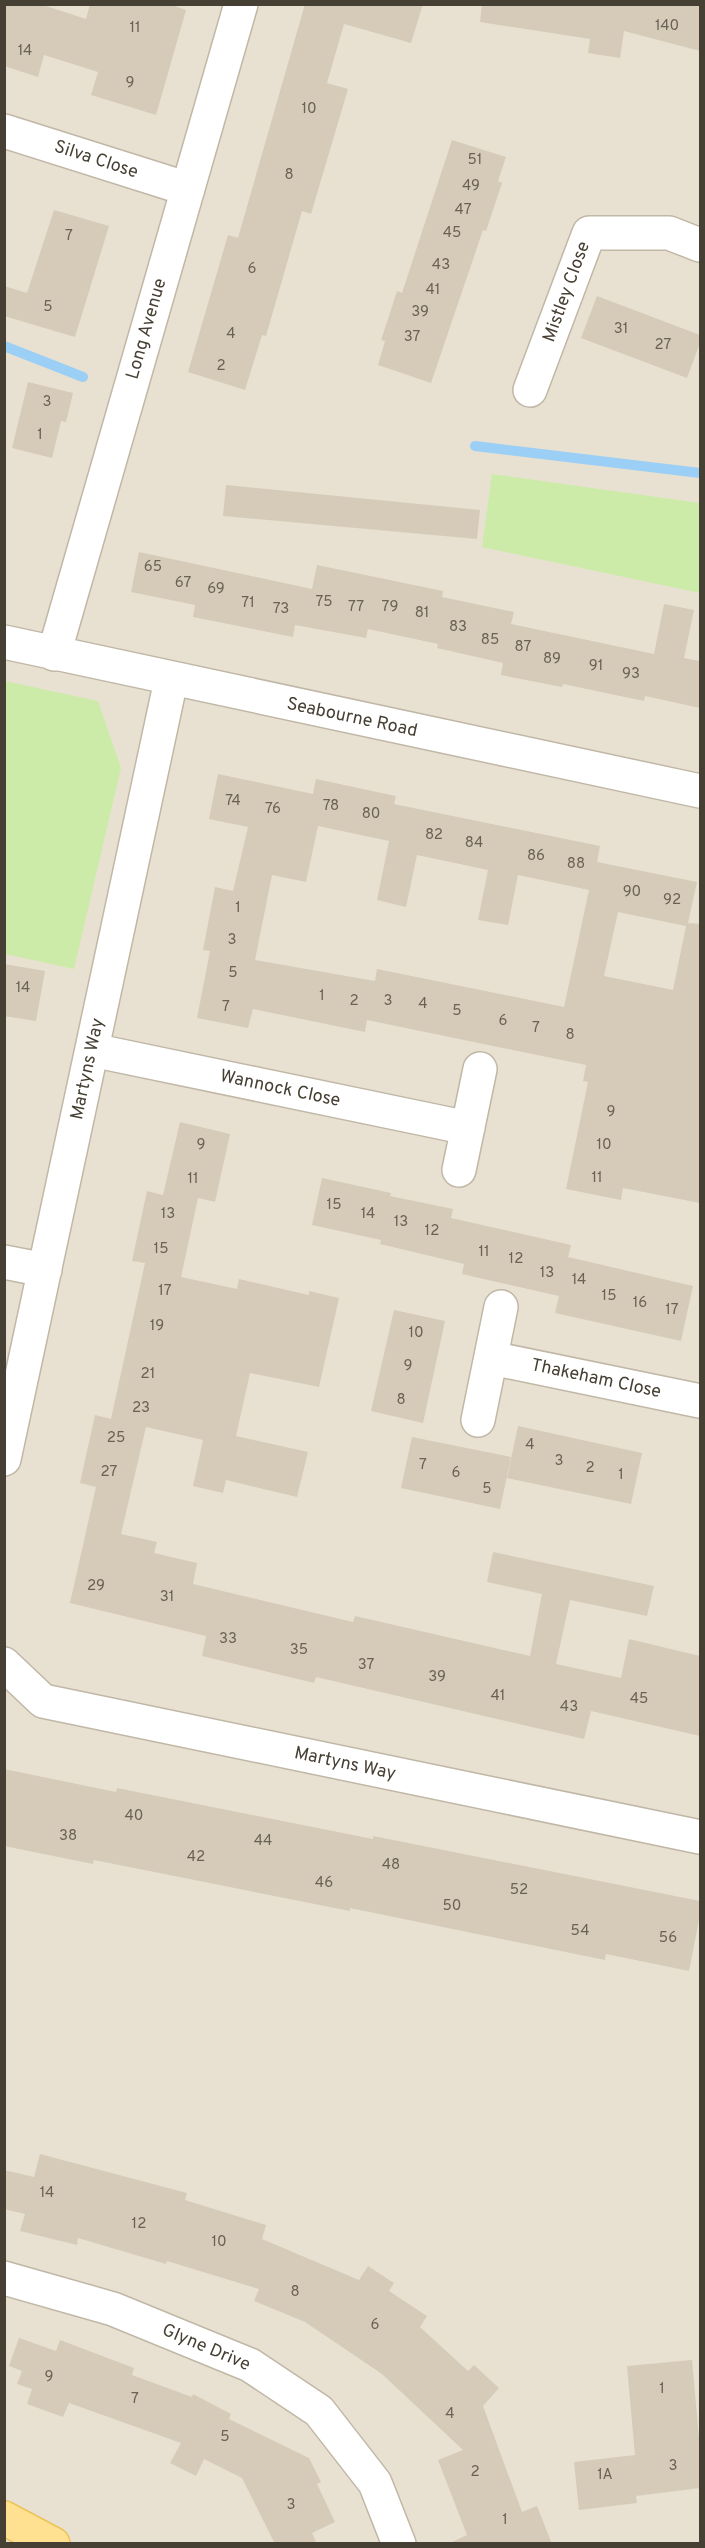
<svg xmlns="http://www.w3.org/2000/svg" width="705" height="2548" viewBox="0 0 705 2548" font-family="Overpass,sans-serif">
<rect width="100%" height="100%" fill="#f3efe4"/>
<path fill="#e8e1d1" d="M5,5H700V2543H5Z"/>
<path fill="#cceba9" d="M492,474L700,503V593L482,547Z
M5,681L98,701L121,768L74,969L5,954Z"/>
<g fill="none" stroke-linecap="round" stroke-linejoin="round">
<path stroke="#9bcff6" stroke-width="10" d="M4,346L83,377
M475,446L700,473"/>
</g>
<path fill="#d6cbb8" fill-rule="evenodd" d="M4,4H40L86,19L90,4H169L186,10L156,115L91,95L98,72L44,55L38,77L4,66Z
M305,4H423L411,43L344,24L327,83L348,89L311,214L302,211L266,336L262,335L245,390L188,372L228,235L238,238Z
M482,4H700V51L624,31L620,58L588,53L590,39L480,22Z
M452,140L506,157L498,181L502,183L486,231L483,230L431,383L378,365L385,341L381,340L389,316L397,291L402,293Z
M54,210L109,226L75,337L4,316V286L27,293Z
M597,296L700,335V343L687,378L581,338Z
M28,382L73,393L66,422L61,421L52,458L12,448Z
M226,485L480,510L477,539L223,516Z
M139,552L312,589L317,565L443,591L442,597L514,612L511,624L654,654L664,604L694,610L684,658L700,661V708L645,696L644,701L563,684L562,687L501,675L503,663L437,648L438,644L368,629L366,638L295,625L293,637L193,617L195,605L131,592Z
M218,774L313,794L316,779L396,796L394,804L600,846L597,862L697,882L688,923L700,924V1203L623,1188L621,1200L566,1189L588,1082L583,1081L586,1065L367,1020L365,1032L253,1009L248,1028L197,1018L210,951L203,950L215,887L233,891L248,827L209,819ZM318,826L389,841L377,900L406,907L417,855L488,870L478,920L508,925L518,875L589,890L564,1007L377,969L375,981L255,960L272,875L306,882ZM618,912L686,926L673,990L604,976Z
M4,964L45,971L36,1021L4,1016Z
M180,1122L230,1134L215,1202L198,1198L181,1277L237,1289L239,1279L309,1295V1291L339,1298L319,1387L250,1373L236,1436L308,1452L297,1497L226,1480L223,1493L193,1486L203,1440L146,1427L121,1534L157,1542L154,1553L197,1563L193,1584L353,1622L355,1616L530,1656L542,1594L487,1582L493,1552L654,1586L647,1616L570,1600L556,1664L621,1678L629,1639L700,1656V1736L591,1711L584,1739L316,1677L314,1683L202,1656L206,1636L70,1603L96,1487L80,1483L95,1415L111,1419L145,1263L132,1261L147,1191L163,1195Z
M322,1178L391,1193L390,1196L453,1209L451,1218L571,1245L568,1257L693,1286L681,1341L555,1313L559,1296L462,1274L464,1264L380,1244L381,1240L312,1225Z
M394,1310L445,1321L423,1423L371,1411Z
M518,1426L642,1453L631,1504L507,1478Z
M412,1437L511,1457L500,1509L401,1488Z
M4,1769L116,1792L117,1788L373,1839V1836L700,1901V1915L689,1971L606,1954L605,1960L350,1908V1911L94,1860L93,1864L4,1846Z
M40,2154L187,2193L185,2200L266,2225L262,2239L359,2280L368,2266L394,2283L389,2291L427,2316L420,2327L468,2371L474,2365L499,2388L483,2406L522,2512L537,2506L552,2544H448L467,2535L438,2460L463,2450L382,2374L305,2322L254,2301L259,2289L167,2261L166,2264L78,2238L77,2245L20,2231L25,2214L4,2209V2170L34,2177Z
M19,2338L56,2351L60,2340L134,2368L132,2375L192,2397L193,2394L231,2414L229,2419L309,2458L321,2482L317,2484L335,2522L312,2533L317,2544H275L242,2478L204,2459L196,2476L170,2463L181,2443L69,2403L63,2417L27,2404L32,2389L17,2384L22,2371L9,2366Z
M692,2360L700,2449V2488L636,2496L637,2503L579,2510L574,2462L635,2455L627,2366Z"/>
<g fill="none" stroke-linecap="round" stroke-linejoin="round">
<defs>
<path id="street" d="M4,131L188,189
M530,390L589,233H669L700,245
M4,642L700,791
M54,654L241,4
M92,1050L468,1128
M459,1170L480,1069
M4,1262L45,1270
M491,1358L700,1401
M478,1420L501,1307
M4,1459L171,680
M4,1664L43,1701L700,1837
M4,2278L113,2309L250,2365L319,2411L375,2483L399,2544"/>
<path id="primary" d="M4,2518L53,2544"/>
</defs>
<use href="#street" stroke="#c0b7a6" stroke-width="36"/>
<use href="#primary" stroke="#edc359" stroke-width="36"/>
<use href="#street" stroke="#fff" stroke-width="33"/>
<use href="#primary" stroke="#ffe191" stroke-width="33"/>
</g>
<g text-anchor="middle" dominant-baseline="central" stroke-width="5" stroke-linejoin="round" paint-order="stroke">
<g font-size="15" fill="#6a6254">
<text x="667" y="26">140</text>
<text x="135" y="28">11</text>
<text x="25" y="51">14</text>
<text x="130" y="83">9</text>
<text x="309" y="109">10</text>
<text x="475" y="160">51</text>
<text x="289" y="175">8</text>
<text x="471" y="186">49</text>
<text x="463" y="210">47</text>
<text x="452" y="233">45</text>
<text x="69" y="236">7</text>
<text x="441" y="265">43</text>
<text x="252" y="269">6</text>
<text x="433" y="290">41</text>
<text x="48" y="307">5</text>
<text x="420" y="312">39</text>
<text x="621" y="329">31</text>
<text x="231" y="334">4</text>
<text x="412" y="337">37</text>
<text x="663" y="345">27</text>
<text x="221" y="366">2</text>
<text x="47" y="402">3</text>
<text x="40" y="435">1</text>
<text x="153" y="567">65</text>
<text x="183" y="583">67</text>
<text x="216" y="589">69</text>
<text x="324" y="602">75</text>
<text x="248" y="603">71</text>
<text x="356" y="607">77</text>
<text x="390" y="607">79</text>
<text x="281" y="609">73</text>
<text x="422" y="613">81</text>
<text x="458" y="627">83</text>
<text x="490" y="640">85</text>
<text x="523" y="647">87</text>
<text x="552" y="659">89</text>
<text x="596" y="666">91</text>
<text x="631" y="674">93</text>
<text x="233" y="801">74</text>
<text x="331" y="806">78</text>
<text x="273" y="809">76</text>
<text x="371" y="814">80</text>
<text x="434" y="835">82</text>
<text x="474" y="843">84</text>
<text x="536" y="856">86</text>
<text x="576" y="864">88</text>
<text x="632" y="892">90</text>
<text x="672" y="900">92</text>
<text x="238" y="908">1</text>
<text x="232" y="940">3</text>
<text x="233" y="973">5</text>
<text x="23" y="988">14</text>
<text x="322" y="996">1</text>
<text x="354" y="1001">2</text>
<text x="388" y="1001">3</text>
<text x="423" y="1004">4</text>
<text x="226" y="1007">7</text>
<text x="457" y="1011">5</text>
<text x="503" y="1021">6</text>
<text x="536" y="1028">7</text>
<text x="570" y="1035">8</text>
<text x="611" y="1112">9</text>
<text x="201" y="1145">9</text>
<text x="604" y="1145">10</text>
<text x="597" y="1178">11</text>
<text x="193" y="1179">11</text>
<text x="334" y="1205">15</text>
<text x="168" y="1214">13</text>
<text x="368" y="1214">14</text>
<text x="401" y="1222">13</text>
<text x="432" y="1231">12</text>
<text x="161" y="1249">15</text>
<text x="484" y="1252">11</text>
<text x="516" y="1259">12</text>
<text x="547" y="1273">13</text>
<text x="579" y="1280">14</text>
<text x="165" y="1291">17</text>
<text x="609" y="1296">15</text>
<text x="640" y="1303">16</text>
<text x="672" y="1310">17</text>
<text x="157" y="1326">19</text>
<text x="416" y="1333">10</text>
<text x="408" y="1366">9</text>
<text x="148" y="1374">21</text>
<text x="401" y="1400">8</text>
<text x="141" y="1408">23</text>
<text x="116" y="1438">25</text>
<text x="530" y="1445">4</text>
<text x="559" y="1461">3</text>
<text x="423" y="1465">7</text>
<text x="590" y="1468">2</text>
<text x="109" y="1472">27</text>
<text x="456" y="1473">6</text>
<text x="621" y="1475">1</text>
<text x="487" y="1489">5</text>
<text x="96" y="1586">29</text>
<text x="167" y="1597">31</text>
<text x="228" y="1639">33</text>
<text x="299" y="1650">35</text>
<text x="366" y="1665">37</text>
<text x="437" y="1677">39</text>
<text x="498" y="1696">41</text>
<text x="639" y="1699">45</text>
<text x="569" y="1707">43</text>
<text x="134" y="1816">40</text>
<text x="68" y="1836">38</text>
<text x="263" y="1841">44</text>
<text x="196" y="1857">42</text>
<text x="391" y="1865">48</text>
<text x="324" y="1883">46</text>
<text x="519" y="1890">52</text>
<text x="452" y="1906">50</text>
<text x="580" y="1931">54</text>
<text x="668" y="1938">56</text>
<text x="47" y="2193">14</text>
<text x="139" y="2224">12</text>
<text x="219" y="2242">10</text>
<text x="295" y="2292">8</text>
<text x="375" y="2325">6</text>
<text x="49" y="2377">9</text>
<text x="662" y="2389">1</text>
<text x="135" y="2399">7</text>
<text x="450" y="2414">4</text>
<text x="225" y="2437">5</text>
<text x="673" y="2466">3</text>
<text x="475" y="2472">2</text>
<text x="605" y="2475">1A</text>
<text x="291" y="2505">3</text>
<text x="505" y="2520">1</text>
</g>
<g font-size="18" fill="#463f33" stroke="#fff">
<text transform="translate(96 160) rotate(18)">Silva Close</text>
<text transform="translate(567 292) rotate(-70)">Mistley Close</text>
<text transform="translate(147 329) rotate(-74)">Long Avenue</text>
<text transform="translate(352 718) rotate(12)">Seabourne Road</text>
<text transform="translate(88 1069) rotate(-78)">Martyns Way</text>
<text transform="translate(280 1089) rotate(12)">Wannock Close</text>
<text transform="translate(596 1379) rotate(12)">Thakeham Close</text>
<text transform="translate(345 1764) rotate(12)">Martyns Way</text>
<text transform="translate(206 2348) rotate(23)">Glyne Drive</text>
</g>
</g>
<rect width="705" height="2548" fill="none" stroke="#463f33" stroke-width="12"/>
</svg>
